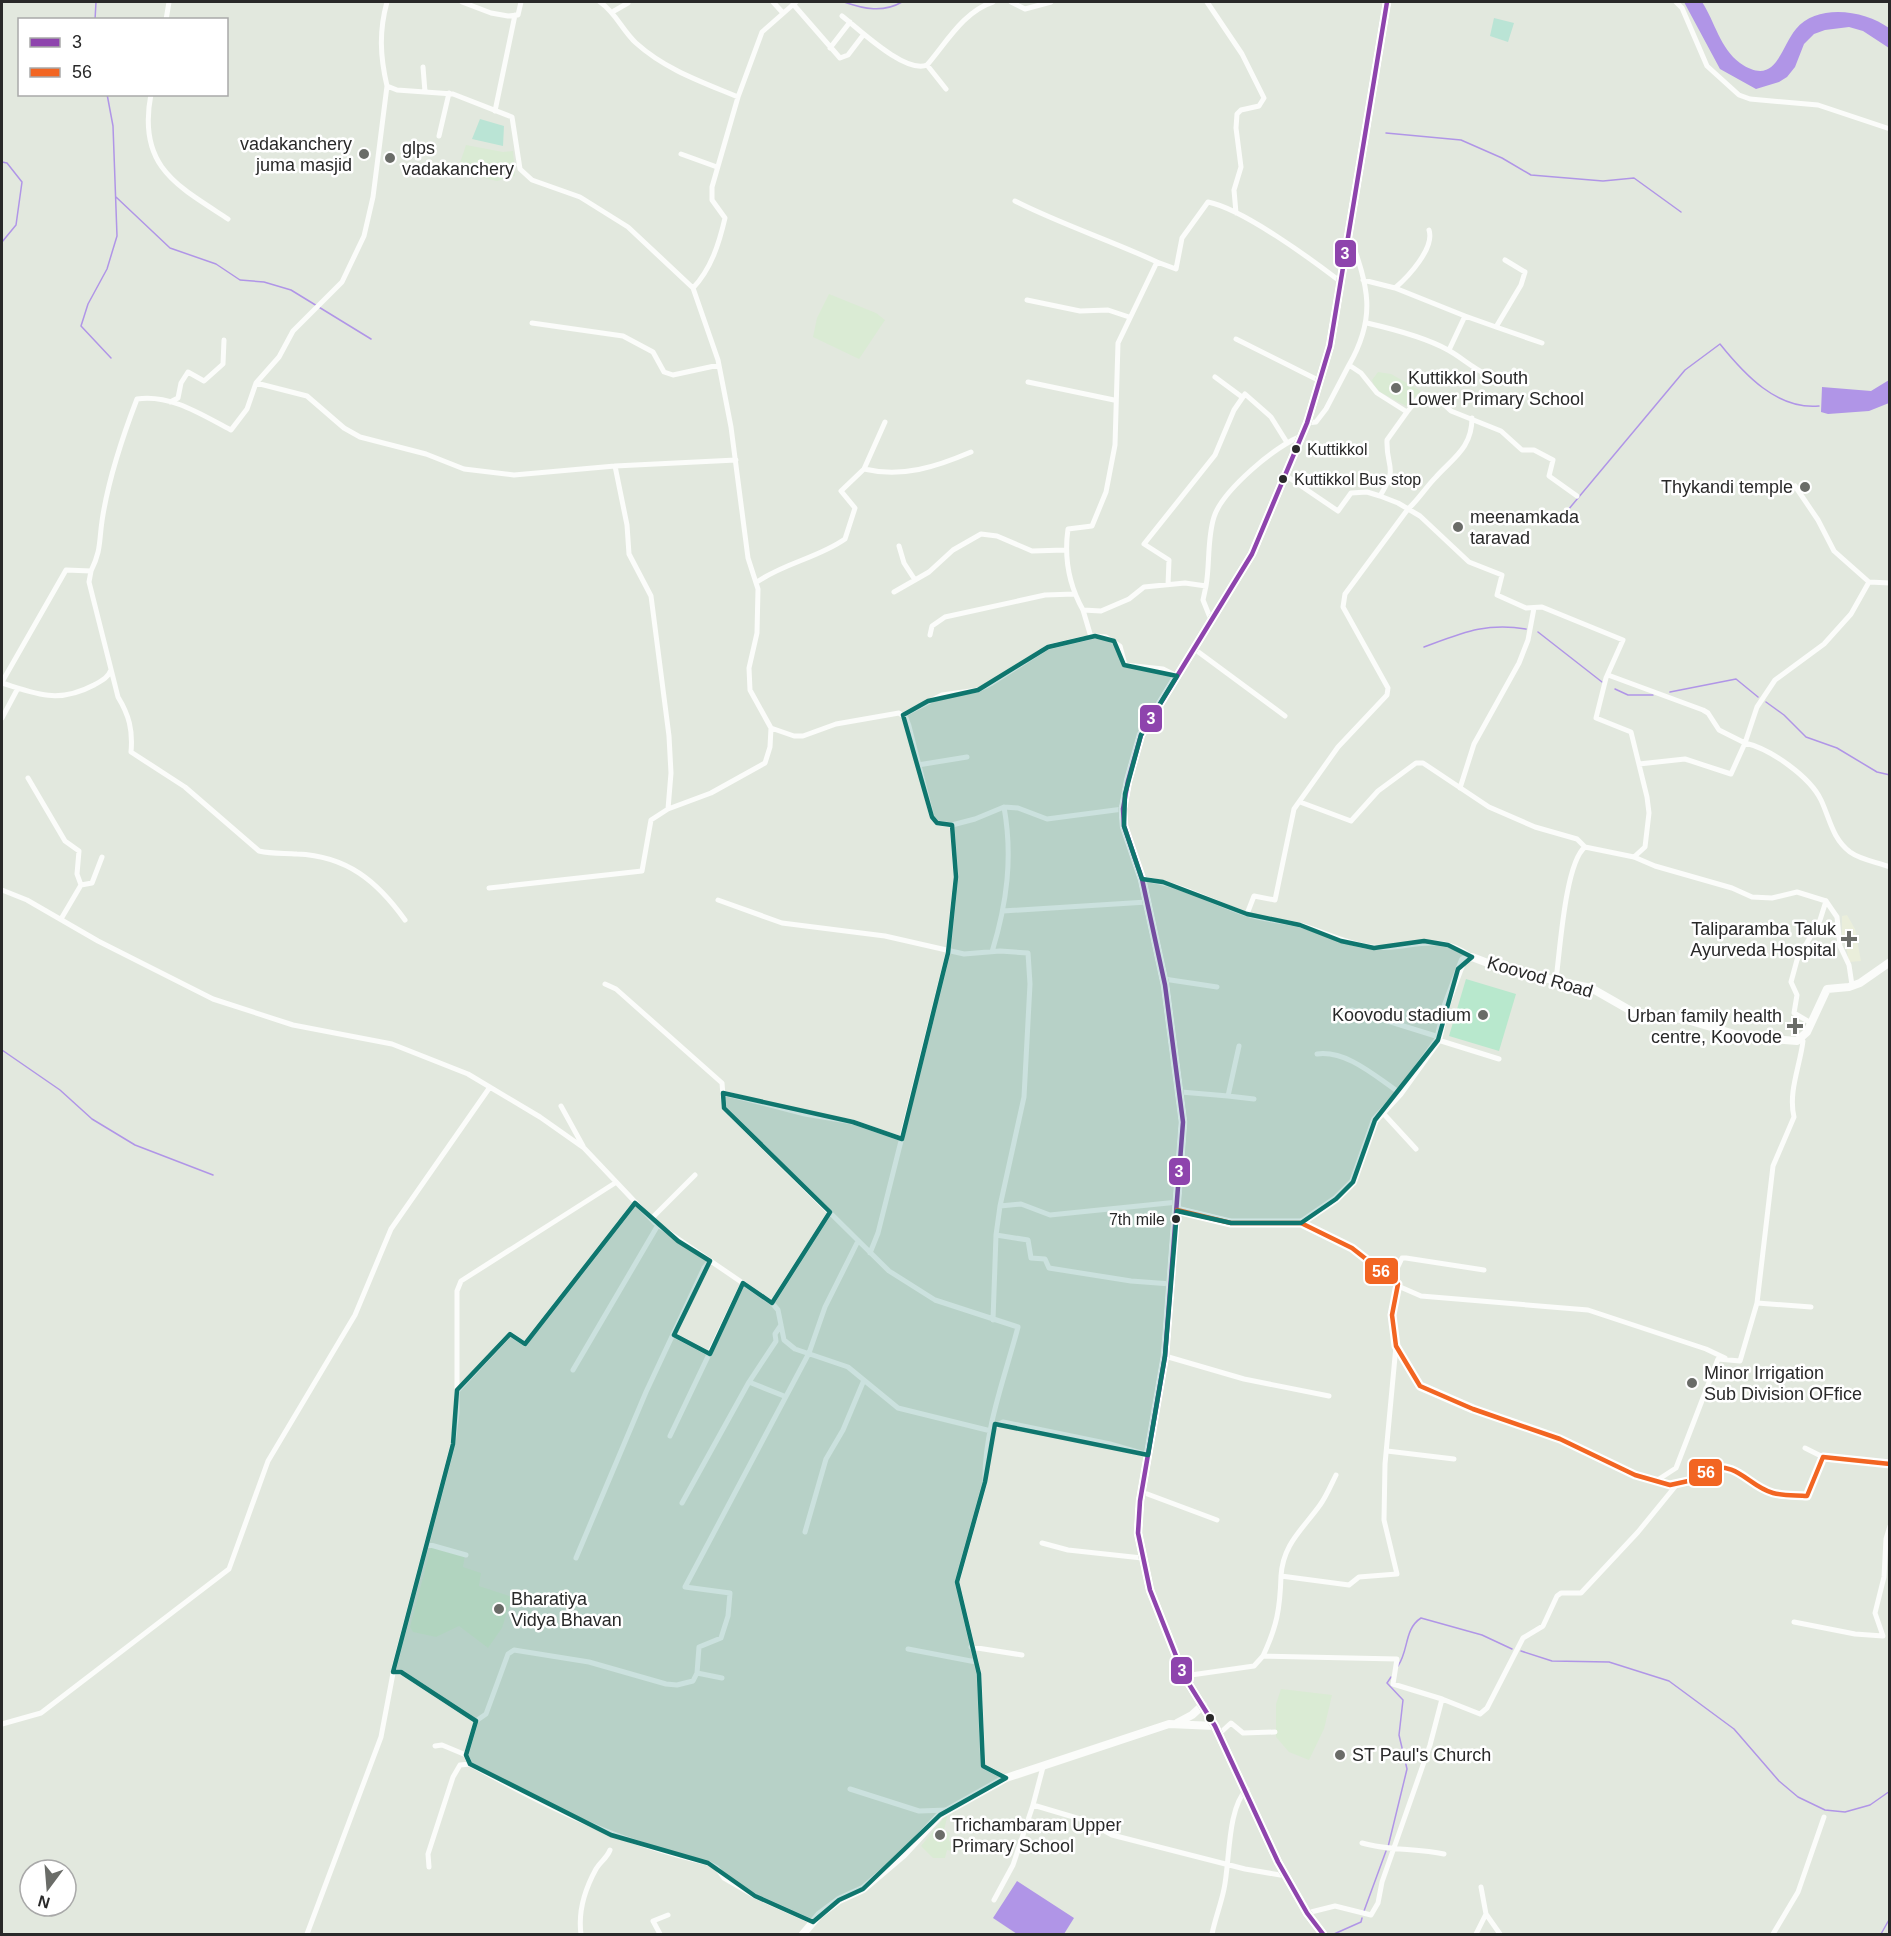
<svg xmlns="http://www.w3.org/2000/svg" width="1891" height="1936" viewBox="0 0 1891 1936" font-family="Arial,sans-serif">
<rect width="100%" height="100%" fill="#e2e8de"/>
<path fill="#daebd4" d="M466,145L503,152L513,151L515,176L497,181L457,172Z
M829,294L876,313L885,320L859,359L813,337L817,318Z
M1378,372L1391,374L1421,391L1406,406L1380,392L1374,385L1372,380Z
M431,1547L465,1555L463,1567L481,1573L479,1586L512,1597L502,1628L488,1648L459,1626L436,1637L413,1632L410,1627Z
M1281,1689L1332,1695L1324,1729L1309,1760L1289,1752L1276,1737V1704Z
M948,1813L944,1830L950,1833L949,1841L957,1844V1852L947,1850L945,1858H933L921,1846Z"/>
<path fill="#eaeedb" d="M1847,915L1855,929L1861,961L1849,962L1845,940H1842V916Z"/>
<path fill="#bae4d5" d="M1494,18L1514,23L1508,42L1490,36Z
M480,119L504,126L503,146L472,139Z"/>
<path fill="#b8e8cd" d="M1466,979L1516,994L1499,1051L1449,1036Z"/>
<path fill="#b095e7" d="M1684,2H1702C1715,22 1720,48 1740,63C1776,88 1780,48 1796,29C1817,3 1865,10 1889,28V48L1863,31L1849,27L1825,30L1814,34L1804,44L1795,67L1787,77L1779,82L1756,89L1720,69Z
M1889,380V403L1869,411L1828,414L1821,412L1822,387L1871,391Z
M1017,1881L1074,1918L1064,1934H1017L993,1918Z"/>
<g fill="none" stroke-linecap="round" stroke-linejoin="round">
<path stroke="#b095e7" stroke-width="1.5" d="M844,2C864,9 883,13 902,2
M95,20L96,2
M107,94L113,126L117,236L107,269L88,304L81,326L111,358
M1386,133L1461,140L1502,158L1531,175L1603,181L1634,178L1681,212
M2,162L7,163L22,182L16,225L2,242
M116,197L170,248L216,264L240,280L264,282L291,290L371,339
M1568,510L1685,370L1720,344C1744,374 1777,410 1819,406
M1538,632L1602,682
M1424,647C1462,633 1486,622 1526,629
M1615,689L1628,695H1653
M1670,692L1736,679L1758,697
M1766,702L1784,715L1806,737L1837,748L1877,772L1890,775
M2,1050L60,1090L92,1119L135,1145L213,1175
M1521,1651L1552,1661L1609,1662L1669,1681L1734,1729L1779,1781L1798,1797L1825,1810L1845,1812L1870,1805L1890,1791
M1398,1666C1409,1650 1404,1629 1421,1618L1482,1635L1512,1649
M1388,1847L1407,1769L1399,1735L1403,1700L1387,1683L1391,1677
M1364,1911L1386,1851
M1334,1934L1361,1922L1362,1918
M1881,1934L1890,1918"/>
<path stroke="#fbfcfa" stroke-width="5" d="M387,2C379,31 380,56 387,86L397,90L453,94L512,117L520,169L532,180L580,197L628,227L693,288L718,360L731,427L748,558L758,589L757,633L749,668L750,690L771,728L794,736H803L836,724L899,713L906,718L909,726L932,817L937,823L952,825L975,819L1004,807L1018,808L1047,819L1123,809
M462,2L491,13L508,16L518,15L521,2
M600,2C616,13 622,30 636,43C666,70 702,82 738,97
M773,2L783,13
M1011,2L1025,9L1051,2
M1207,2L1242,54L1264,98L1259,106L1241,110L1237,114L1236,128L1241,167L1234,190L1236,213
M1676,2L1682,8L1707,66L1739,95L1750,99L1818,105L1890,129
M793,4L840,58L848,55L864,34
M614,11L628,3
M842,16C859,29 905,74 927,65L946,89
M166,20L169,2
M830,48L850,22
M927,65C946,43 964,11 993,2
M423,67L425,92
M151,94C137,166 176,185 228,219
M495,111L515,15
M439,136L449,93
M681,154L717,167
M1015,201C1060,224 1110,240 1157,262
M1363,280L1395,288C1408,277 1435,248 1429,230
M693,288C711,269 719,244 725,218L712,200V187L738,97L762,32L796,2
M1395,288L1465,316
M1027,300L1080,311L1108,310L1129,317
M532,323L623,336L653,352L664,372L673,375L719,365
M1367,323C1393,329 1425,337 1448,350C1467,360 1488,384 1511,377L1514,370
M1496,327L1542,343
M1236,339L1320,381
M1449,350L1465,316L1496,327L1521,285L1525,272L1505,260
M1349,365C1377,316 1368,287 1350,236
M1215,377L1242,397
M1028,382L1114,400
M256,383L307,396L344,428L360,437L426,454L464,469L514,475L615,466L736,460
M170,402L178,398L181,383L188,372L204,381L223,364L224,340
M1407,412L1422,394L1436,397L1451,411L1501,431L1522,450H1534L1553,460L1549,476L1577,496
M864,469C902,478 936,467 971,452
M1285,475L1338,511L1351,493L1367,492L1380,496C1399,465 1386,470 1387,440L1407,412L1377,393L1361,373L1349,365L1326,409L1316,422L1307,423
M1795,486L1818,520L1834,551L1869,582
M1380,496L1398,503L1420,516L1469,562L1502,575L1497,595L1526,608L1542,607L1623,640L1606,678L1596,718L1631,732L1647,797L1649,813L1645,847L1634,857
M899,546L904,563L915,580
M91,571L89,582L118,697C129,715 133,730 131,752L185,787L259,851C272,854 283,853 297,854C347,856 377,881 405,920
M757,582C784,563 818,558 845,539L855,508L841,491L864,469L885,422
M1890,583L1869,582L1851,614L1824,644L1775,680L1757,707L1745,743C1771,749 1810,777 1821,800C1830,819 1832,838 1850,852C1861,860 1877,862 1890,867
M1168,585L1169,560L1144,544L1215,455L1234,410L1245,394L1271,417L1286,441
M1206,586C1210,564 1207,539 1214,517C1222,491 1277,444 1302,436
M894,592L929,572L953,550L981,534L997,536L1032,551L1065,550
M1083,610L1091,637
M1211,620L1203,600L1206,586L1185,583L1144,587L1129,599L1101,611L1083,610C1069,585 1064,557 1068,529L1092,526L1106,492L1115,445L1118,343L1157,262L1176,269L1182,238L1208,202C1243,209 1311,259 1341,282
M930,635L932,626L945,617L1045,595L1075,594
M1193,648L1285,716
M1608,675L1703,710L1708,713L1719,730L1745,743L1731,774L1685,759L1639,764
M2,682L66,570L91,571C101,551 99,542 102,521C108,480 122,438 137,399C171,394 202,415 231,430L247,409L256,383L279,357L293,331L342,282L364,236L373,197L387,86
M2,683C37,694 58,704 94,685C101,681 108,678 111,670
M903,715L942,695L978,690L992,683L1048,647L1095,636L1106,637L1120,646L1125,665L1163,669L1177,676
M2,718L18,688
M918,765L967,757
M28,778L65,841L79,851L77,874L81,885
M1460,788L1474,744L1519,663L1528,640L1534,608
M1300,802L1351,821L1378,791L1416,763H1423L1489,807L1535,827L1577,839L1585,847
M668,809L711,793L765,763L770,747L771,728
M1142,879C1179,883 1211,902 1246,914C1264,920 1282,921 1300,925C1322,931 1342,942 1365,946C1404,954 1434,928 1472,957
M489,888L642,871L651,820L668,809L671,773L669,736L651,596L629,554L627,525L615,466
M2,890L27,900L98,941L213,999L293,1025L392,1044L468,1074L540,1117L584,1148L655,1223L772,1303L778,1310L784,1340L795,1349L848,1367L898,1408L991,1431
M718,900L782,923L885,936L964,954L1000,951L1028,953L1030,984L1024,1097L1000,1206
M1826,901L1837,917L1840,946L1849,965L1852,985
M1003,911L1147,902
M1247,914L1254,896L1275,900L1294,809L1338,747L1387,695L1388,688L1343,607L1345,594L1408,509C1419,499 1426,487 1436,477C1453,458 1472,448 1472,418
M61,919L81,885L92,883L102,857
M992,952C1007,903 1013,857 1004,807
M1164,979L1217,987
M1556,979C1560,952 1565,863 1585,847L1634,857L1655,866L1732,888L1752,897L1772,898L1797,892L1826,901L1820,920L1797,960L1791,982L1797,995L1794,1013L1811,1023
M605,984L616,989L722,1083L724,1108L889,1271L935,1300L1018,1327C1005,1377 984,1430 985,1482L957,1582L979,1674L983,1766L1006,1778
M1352,1010L1439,1037
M1438,1040L1499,1059
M1317,1054C1347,1050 1376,1077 1400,1093
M1181,1092L1228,1096L1239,1046
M723,1093L805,1114L853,1122L902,1139
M1228,1096L1254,1099
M561,1106L583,1146
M1382,1112L1416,1149
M651,1219L695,1175
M1301,1223L1352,1248L1398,1284L1392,1315L1396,1346L1420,1386L1473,1409L1560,1439L1635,1475L1670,1485L1702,1478L1708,1469C1738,1461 1748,1486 1773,1493C1784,1496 1796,1495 1807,1496L1823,1457L1890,1464
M996,1235L1028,1240L1031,1258L1045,1259L1049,1268L1131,1281L1171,1284
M870,1253L878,1233L948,953L956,877L952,825
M1392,1279L1402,1258H1406L1484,1270
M1398,1286L1421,1296L1588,1310L1706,1349L1725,1358
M772,1303L830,1212
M1757,1303L1811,1307
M993,1320L996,1235L1000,1206L1021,1204L1050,1215L1178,1202
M781,1325L775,1334L776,1341L749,1382L784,1396
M674,1335L710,1354
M1165,1356L1244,1379L1329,1396
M573,1370L658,1225
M458,1390L510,1334L525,1344L635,1203
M993,1427L1003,1422L1110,1444L1148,1455
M670,1436L743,1283
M1805,1448L1823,1457
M1387,1451L1454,1459
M1656,1481L1676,1468L1718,1359L1740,1361L1757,1303L1773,1166L1794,1117C1788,1092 1800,1066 1803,1041L1801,1039
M1142,1492L1217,1520
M682,1503L749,1382
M805,1532L826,1459L843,1430L864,1380
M1042,1543L1068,1550L1142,1558
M427,1544L466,1555
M576,1558L646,1392L704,1268L710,1261
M1281,1576C1283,1544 1302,1530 1320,1505C1326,1497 1331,1485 1336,1475
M1794,1622L1855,1634L1883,1636L1875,1613L1884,1577L1886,1539L1890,1526
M971,1647L1022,1655
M908,1649L976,1662
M1263,1656C1277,1626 1280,1609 1281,1576L1349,1585L1359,1577L1397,1574L1384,1520L1385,1464L1396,1346
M393,1672H401L476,1721L466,1755L442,1745L435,1746
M697,1673L722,1678
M1184,1676L1254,1666L1263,1656L1397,1659L1393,1684L1442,1699L1430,1745L1382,1882L1378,1903L1371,1915L1335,1906L1307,1913
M1442,1699L1480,1714L1487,1708L1523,1638L1543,1626L1557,1596L1561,1593H1581L1638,1532L1678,1483
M476,1721L486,1714L508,1654L514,1650L589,1662L666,1684L677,1685L693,1681L697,1673L699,1647L721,1638L728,1616L730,1593L685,1587L809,1353L825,1307L858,1241
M2,1724L41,1713L229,1569L268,1461L355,1315L391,1229L490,1087
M1219,1734L1231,1723L1243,1733L1275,1732
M466,1755L470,1764C546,1807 623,1844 708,1863L717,1868L724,1878L755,1896L813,1922
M1043,1767L1033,1805L1087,1821L1112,1835L1245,1869L1286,1876
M850,1789L919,1811L948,1810
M1362,1843C1389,1851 1417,1848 1444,1854
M429,1867L428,1854L453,1777L460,1765L470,1764
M1481,1887L1486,1914L1500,1934
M994,1900L1013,1865L1033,1805
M307,1934L381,1737L394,1668L453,1444L457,1413V1291L461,1281L615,1183
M581,1934C578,1912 585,1889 596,1869C600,1862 607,1858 610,1850
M660,1934L653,1921L668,1915
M1212,1934C1215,1919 1221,1904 1224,1889C1230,1862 1227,1808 1247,1789
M1476,1934L1486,1914
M1773,1934L1798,1892L1824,1817"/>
<path stroke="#fbfcfa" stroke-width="8" d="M1177,1210L1231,1223H1301L1336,1199L1353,1182L1375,1120L1400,1093L1438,1040L1446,1005L1463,960L1472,957L1506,970L1591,988L1633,1012L1687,1020L1745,1037L1797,1041L1807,1032L1827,989L1849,987L1860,983L1890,962
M1177,1723L1192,1715L1203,1705
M803,1934L819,1915L839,1900L863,1889L903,1855L940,1815L1006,1778L1169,1724L1215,1726"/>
<path stroke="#c1cbb9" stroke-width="9" d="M1323,1934L1307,1913L1278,1862L1215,1726L1184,1676L1150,1590L1138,1533L1140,1501L1165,1356L1183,1122L1165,985L1142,879L1124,826L1123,809L1128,781L1141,735L1252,554L1307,423L1330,346L1387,2"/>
<defs>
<path id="bus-1" d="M1323,1934L1307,1913L1278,1862L1215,1726L1184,1676L1150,1590L1138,1533L1140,1501L1165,1356L1183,1122L1165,985L1142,879L1124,826L1123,809L1128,781L1141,735L1252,554L1307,423L1330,346L1387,2"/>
<path id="bus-2" d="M1177,1210L1231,1223H1301L1352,1248L1398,1284L1392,1315L1396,1346L1420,1386L1473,1409L1560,1439L1635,1475L1670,1485L1702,1478L1708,1469C1738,1461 1748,1486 1773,1493C1784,1496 1796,1495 1807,1496L1823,1457L1890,1464"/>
</defs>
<use href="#bus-1" stroke="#fff" stroke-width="9"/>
<use href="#bus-2" stroke="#fff" stroke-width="9"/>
<use href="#bus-1" stroke="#8e44ad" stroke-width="4.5"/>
<use href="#bus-2" stroke="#f26522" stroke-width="4.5"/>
</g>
<path fill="#0f766e" fill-opacity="0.2" stroke="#0f766e" stroke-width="4.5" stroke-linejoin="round" d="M1095,636L1114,641L1124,665L1177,676L1141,735L1125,794L1124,826L1142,879L1163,882L1247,914L1300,925L1341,941L1374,948L1424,941L1448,945L1472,957L1458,969L1438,1040L1375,1120L1353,1182L1336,1199L1301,1223H1231L1177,1211L1165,1356L1148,1455L995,1424L985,1482L957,1582L979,1674L983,1766L1006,1778L940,1815L863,1889L839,1900L813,1922L755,1896L708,1863L611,1835L470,1764L466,1755L476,1721L401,1672H393L453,1444L457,1390L510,1334L525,1344L635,1203L678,1241L710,1261L674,1335L710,1354L743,1283L772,1303L830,1212L724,1108L723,1093L853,1122L902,1139L948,953L956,877L952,825L937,823L932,817L903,715L928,701L978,690L1048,647Z"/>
<g fill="#6a6c68" stroke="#fff" stroke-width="2">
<circle cx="364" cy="154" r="6"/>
<circle cx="390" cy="158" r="6"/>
<circle cx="1396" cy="388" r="6"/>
<circle cx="1805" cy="487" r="6"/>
<circle cx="1458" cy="527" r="6"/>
<path d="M1846 930h6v6h6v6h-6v6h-6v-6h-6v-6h6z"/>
<circle cx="1483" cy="1015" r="6"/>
<path d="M1792 1017h6v6h6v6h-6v6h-6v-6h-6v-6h6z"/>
<circle cx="1692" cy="1383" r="6"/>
<circle cx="499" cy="1609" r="6"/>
<circle cx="1340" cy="1755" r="6"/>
<circle cx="940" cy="1835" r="6"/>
</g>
<g fill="#292929" stroke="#fff" stroke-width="2">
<circle cx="1296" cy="449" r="5"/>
<circle cx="1283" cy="479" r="5"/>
<circle cx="1176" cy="1219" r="5"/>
<circle cx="1210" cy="1718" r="5"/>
</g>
<g text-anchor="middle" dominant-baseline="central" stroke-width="5" stroke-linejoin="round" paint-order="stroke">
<g font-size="16" fill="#292929" stroke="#fff" text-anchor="start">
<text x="1307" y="449">Kuttikkol</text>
<text x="1294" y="479">Kuttikkol Bus stop</text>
<text x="1165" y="1219" text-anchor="end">7th mile</text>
</g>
<g font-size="18" fill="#292929" stroke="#fff" text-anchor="start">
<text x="352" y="144" text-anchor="end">vadakanchery<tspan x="352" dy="21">juma masjid</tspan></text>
<text x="402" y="148">glps<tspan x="402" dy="21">vadakanchery</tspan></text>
<text x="1408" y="378">Kuttikkol South<tspan x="1408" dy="21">Lower Primary School</tspan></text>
<text x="1793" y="487" text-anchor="end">Thykandi temple</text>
<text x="1470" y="517">meenamkada<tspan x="1470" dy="21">taravad</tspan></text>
<text x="1836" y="929" text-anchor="end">Taliparamba Taluk<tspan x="1836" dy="21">Ayurveda Hospital</tspan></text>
<text x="1471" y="1015" text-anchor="end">Koovodu stadium</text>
<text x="1782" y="1016" text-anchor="end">Urban family health<tspan x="1782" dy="21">centre, Koovode</tspan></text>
<text x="1704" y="1373">Minor Irrigation<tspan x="1704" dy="21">Sub Division OFfice</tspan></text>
<text x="511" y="1599">Bharatiya<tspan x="511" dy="21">Vidya Bhavan</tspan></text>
<text x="1352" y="1755">ST Paul's Church</text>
<text x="952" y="1825">Trichambaram Upper<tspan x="952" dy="21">Primary School</tspan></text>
</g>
<g font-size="18" fill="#292929" stroke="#fff">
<text transform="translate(1540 977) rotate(16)">Koovod Road</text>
</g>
</g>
<g stroke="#fff" stroke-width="2">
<rect x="1334" y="239" width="23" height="29" rx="6" fill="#8e44ad"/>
<rect x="1139" y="704" width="24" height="29" rx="6" fill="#8e44ad"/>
<rect x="1168" y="1157" width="23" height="29" rx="6" fill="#8e44ad"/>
<rect x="1364" y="1257" width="35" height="28" rx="6" fill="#f26522"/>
<rect x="1688" y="1458" width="35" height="29" rx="6" fill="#f26522"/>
<rect x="1170" y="1656" width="23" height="29" rx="6" fill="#8e44ad"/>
</g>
<g font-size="16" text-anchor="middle" font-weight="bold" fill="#fff">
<text x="1345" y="259">3</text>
<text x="1151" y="724">3</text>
<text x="1179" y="1177">3</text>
<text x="1381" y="1277">56</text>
<text x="1706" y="1478">56</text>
<text x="1182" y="1676">3</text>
</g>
<rect width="1891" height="1936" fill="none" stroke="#292929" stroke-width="6"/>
<rect x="18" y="18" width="210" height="78" fill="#ffffff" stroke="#a9a9a9" stroke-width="1.5"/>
<rect x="30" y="38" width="30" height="9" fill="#8e44ad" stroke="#a9a9a9" stroke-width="1.5"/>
<text x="72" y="48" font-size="18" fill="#292929">3</text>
<rect x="30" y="68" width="30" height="9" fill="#f26522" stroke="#a9a9a9" stroke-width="1.5"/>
<text x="72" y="78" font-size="18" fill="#292929">56</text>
<g transform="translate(48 1888) rotate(196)"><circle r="28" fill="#ffffff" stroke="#a9a9a9" stroke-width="1.5"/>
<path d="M0-4.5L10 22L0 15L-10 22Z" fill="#6a6c68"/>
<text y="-9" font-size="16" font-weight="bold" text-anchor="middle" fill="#292929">N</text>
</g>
</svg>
